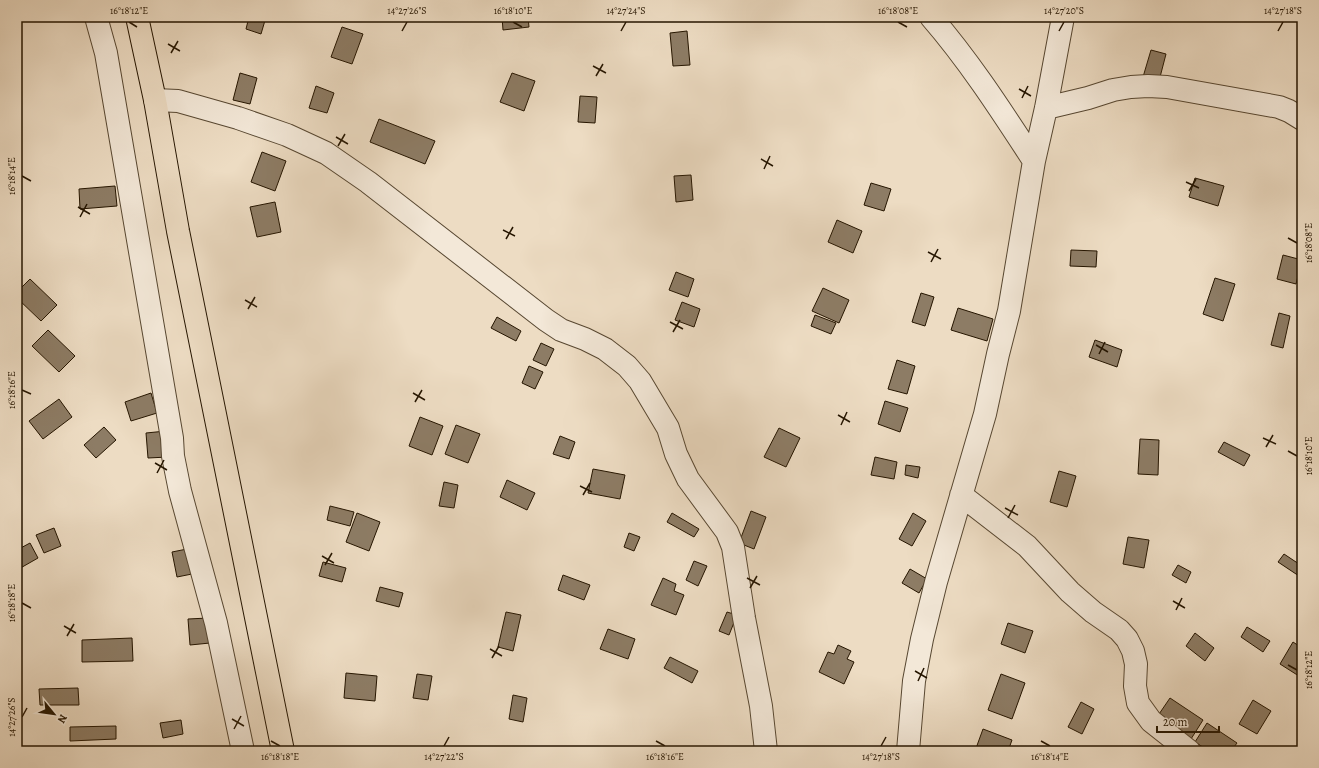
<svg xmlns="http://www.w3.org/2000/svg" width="1319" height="768" viewBox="0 0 1319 768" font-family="Alegreya,serif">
<rect width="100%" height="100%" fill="#eddcc3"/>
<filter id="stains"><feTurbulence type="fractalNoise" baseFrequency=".005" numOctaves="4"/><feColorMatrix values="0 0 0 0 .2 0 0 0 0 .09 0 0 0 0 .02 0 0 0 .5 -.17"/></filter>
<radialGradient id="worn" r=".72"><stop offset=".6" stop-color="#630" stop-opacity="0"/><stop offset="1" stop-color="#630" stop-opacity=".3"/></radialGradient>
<path fill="#8d7c65" stroke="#251500" d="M249,17H266L261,34L246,29Z
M502,17H528L529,27L503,30Z
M342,27L363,34L352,64L331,57Z
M687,31L690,65L673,66L670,33Z
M1151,50L1166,54L1159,81L1143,77Z
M240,73L257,78L250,104L233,100Z
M512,73L535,81L524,111L500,102Z
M316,86L334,93L327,113L309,108Z
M580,96L597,97L595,123L578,122Z
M379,119L435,141L425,164L370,142Z
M262,152L286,161L275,191L251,182Z
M691,175L693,200L676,202L674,176Z
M1195,178L1224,186L1218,206L1189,197Z
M871,183L891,189L884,211L864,205Z
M115,186L117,206L80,209L79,189Z
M275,202L281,232L257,237L250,207Z
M837,220L862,231L853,253L828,242Z
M1071,250L1097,251L1096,267L1070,266Z
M1283,255L1302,260L1296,284L1277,279Z
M676,272L694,279L688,297L669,290Z
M1215,278L1235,284L1223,321L1203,314Z
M30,279L57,305L41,321L17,298V292Z
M823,288L849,300L839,323L812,311Z
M921,293L934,297L925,326L912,322Z
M682,302L700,309L694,327L675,320Z
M958,308L993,319L987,341L951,330Z
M1279,313L1290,316L1283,348L1271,345Z
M815,315L836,323L831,334L811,326Z
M497,317L521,331L516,341L491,328Z
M48,330L75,356L59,372L32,346Z
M1095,340L1122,350L1117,367L1089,357Z
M541,343L554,349L546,366L533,360Z
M897,360L915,366L907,394L888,389Z
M529,366L543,372L535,389L522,383Z
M151,393L157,413L131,421L125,402Z
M59,399L72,417L43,439L29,421Z
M885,401L908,408L900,432L878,424Z
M420,417L443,426L432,455L409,446Z
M456,425L480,434L468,463L445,454Z
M104,427L116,440L96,458L84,445Z
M779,428L800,438L786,467L764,457Z
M166,431L168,457L148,458L146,433Z
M560,436L575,442L569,459L553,454Z
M1140,439L1159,440L1158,475L1138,474Z
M1224,442L1250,455L1244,466L1218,452Z
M875,457L897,462L894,479L871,475Z
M906,465L920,467L918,478L905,475Z
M593,469L625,475L620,499L588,493Z
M1059,471L1076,476L1067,507L1050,502Z
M507,480L535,493L527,510L500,497Z
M444,482L458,485L454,508L439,506Z
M330,506L354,512L350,526L327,520Z
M751,511L766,517L754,549L739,543Z
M357,513L380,522L369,551L346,542Z
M672,513L699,529L694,537L667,522Z
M913,513L926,521L912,546L899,539Z
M54,528L61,546L44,553L36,535Z
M629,533L640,537L634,551L624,547Z
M1128,537L1149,540L1144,568L1123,564Z
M30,543L38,558L17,570V550Z
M187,549L192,574L177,577L172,552Z
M1284,554L1302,566V578L1278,562Z
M694,561L707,566L698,586L686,580Z
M323,562L346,568L342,582L319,576Z
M1178,565L1191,572L1186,583L1172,575Z
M910,569L927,579L919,593L902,583Z
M563,575L590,585L584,600L558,590Z
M663,578L676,584L674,591L684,595L676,615L651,605Z
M380,587L403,593L399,607L376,601Z
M506,612L521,615L513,651L498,647Z
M727,612L737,615L729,635L719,631Z
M208,618L210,643L190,645L188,619Z
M1008,623L1033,631L1025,653L1001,644Z
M1247,627L1270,641L1263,652L1241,637Z
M608,629L635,639L628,659L600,649Z
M1195,633L1214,648L1205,661L1186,646Z
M132,638L133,661L82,662V640Z
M1293,642L1302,648V678L1280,664Z
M838,645L851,651L847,659L854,662L844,684L819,672L828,652L834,654Z
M670,657L698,671L692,683L664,668Z
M346,673L377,676L375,701L344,698Z
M417,674L432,676L428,700L413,698Z
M1001,674L1025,683L1012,719L988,710Z
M78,688L79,705H40L39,689Z
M513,695L527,698L523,722L509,719Z
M1170,698L1203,720L1191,739L1157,717Z
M1253,700L1271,711L1257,734L1239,724Z
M1081,702L1094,709L1082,734L1068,727Z
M181,720L183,734L163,738L160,723Z
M1207,723L1237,743L1231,751H1209L1195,742Z
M116,726V739L70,741V727Z
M983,729L1012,740L1008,751H975Z"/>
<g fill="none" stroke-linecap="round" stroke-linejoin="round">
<defs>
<path id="minor" d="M96,17L106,53L172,438L173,456L180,491L216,623L243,751
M931,17C970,62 1002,112 1034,161
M155,100L178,101L238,118L287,135L326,153L368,182L546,320L561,330L585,339L605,349L627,366L640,381L668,428L676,454L688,479L727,532L733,547L744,618L761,706L766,751
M1046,108L1088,98L1113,90L1131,87L1148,86L1167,87L1279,107L1289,111L1302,119
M961,495L1027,546L1070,592L1093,612L1119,630L1127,639L1133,651L1136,664L1135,686L1138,703L1151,721L1189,751
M908,751L914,681L922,639L936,582L985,414L998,354L1009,311L1034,161L1046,108L1063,17"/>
<path id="primary" d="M137,17L155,100L178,231L283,751"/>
</defs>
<use href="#minor" stroke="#574731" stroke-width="24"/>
<use href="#primary" stroke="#251500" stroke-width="24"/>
<use href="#minor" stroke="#f3e8d8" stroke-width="22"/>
<use href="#primary" stroke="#eddcc3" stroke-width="22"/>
</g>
<path fill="none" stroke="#251500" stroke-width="1.5" d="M129,22L137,27M513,22L522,27M898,22L907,27M402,31L407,22M621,31L626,22M1059,31L1064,22M1278,31L1283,22M168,44L180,51M171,53L178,41M593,66L606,73M596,76L603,64M1019,89L1031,96M1022,98L1028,86M336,137L348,144M338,146L345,134M761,159L773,166M764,169L770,156M22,176L31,181M1186,182L1199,188M1189,191L1196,179M78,207L90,214M80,217L87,204M503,230L515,236M1288,238L1297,243M506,239L513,227M928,252L941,259M931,262L938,249M245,300L257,307M248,309L255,297M670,322L683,329M673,332L680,320M1096,345L1108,352M1099,354L1105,342M22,390L31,394M413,393L425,400M415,402L422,390M838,415L850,422M841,425L847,412M1263,438L1276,444M1266,447L1273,435M1288,451L1297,456M155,463L167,470M157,473L164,460M580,486L592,492M583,495L590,483M1005,508L1018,515M1008,518L1015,505M322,556L334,563M325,565L332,553M747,578L760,585M750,588L757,576M1173,601L1185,608M22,603L31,608M1176,610L1182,598M64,626L76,633M67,636L74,624M490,649L502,656M492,658L499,646M1288,665L1297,670M915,671L927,678M918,681L924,668M22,717L27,708M232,719L244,726M234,729L241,716M271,741L280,746M656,741L665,746M1041,741L1050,746M444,746L449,737M881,746L886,737"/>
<rect width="1319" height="768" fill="none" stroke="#eddcc3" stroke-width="44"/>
<g transform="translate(54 714) rotate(119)" stroke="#f3e8d8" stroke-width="3" paint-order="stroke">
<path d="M0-3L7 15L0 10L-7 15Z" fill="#251500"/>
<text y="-6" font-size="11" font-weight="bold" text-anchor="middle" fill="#251500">N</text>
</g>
<path d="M1157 726v6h62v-6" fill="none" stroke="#251500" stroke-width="2"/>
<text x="1163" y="726" font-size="12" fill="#251500" stroke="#f3e8d8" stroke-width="3" paint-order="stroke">20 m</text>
<rect x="22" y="22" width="1275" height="724" fill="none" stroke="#251500" stroke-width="1.5"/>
<g font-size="10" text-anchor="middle" fill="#251500">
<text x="129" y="14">16°18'12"E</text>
<text x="407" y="14">14°27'26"S</text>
<text x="513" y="14">16°18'10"E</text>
<text x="626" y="14">14°27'24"S</text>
<text x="898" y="14">16°18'08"E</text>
<text x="1064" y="14">14°27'20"S</text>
<text x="1283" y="14">14°27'18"S</text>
<text transform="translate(11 176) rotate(-90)" y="4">16°18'14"E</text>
<text transform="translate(1308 243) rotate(-90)" y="4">16°18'08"E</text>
<text transform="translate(11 390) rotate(-90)" y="4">16°18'16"E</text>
<text transform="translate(1308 456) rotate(-90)" y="4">16°18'10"E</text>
<text transform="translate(11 603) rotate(-90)" y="4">16°18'18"E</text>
<text transform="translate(1308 670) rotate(-90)" y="4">16°18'12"E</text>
<text transform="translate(11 717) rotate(-90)" y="4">14°27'26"S</text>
<text x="280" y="760">16°18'18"E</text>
<text x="444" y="760">14°27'22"S</text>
<text x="665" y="760">16°18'16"E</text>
<text x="881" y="760">14°27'18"S</text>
<text x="1050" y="760">16°18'14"E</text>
</g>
<rect width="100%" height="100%" filter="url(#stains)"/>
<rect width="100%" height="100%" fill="url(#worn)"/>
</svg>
